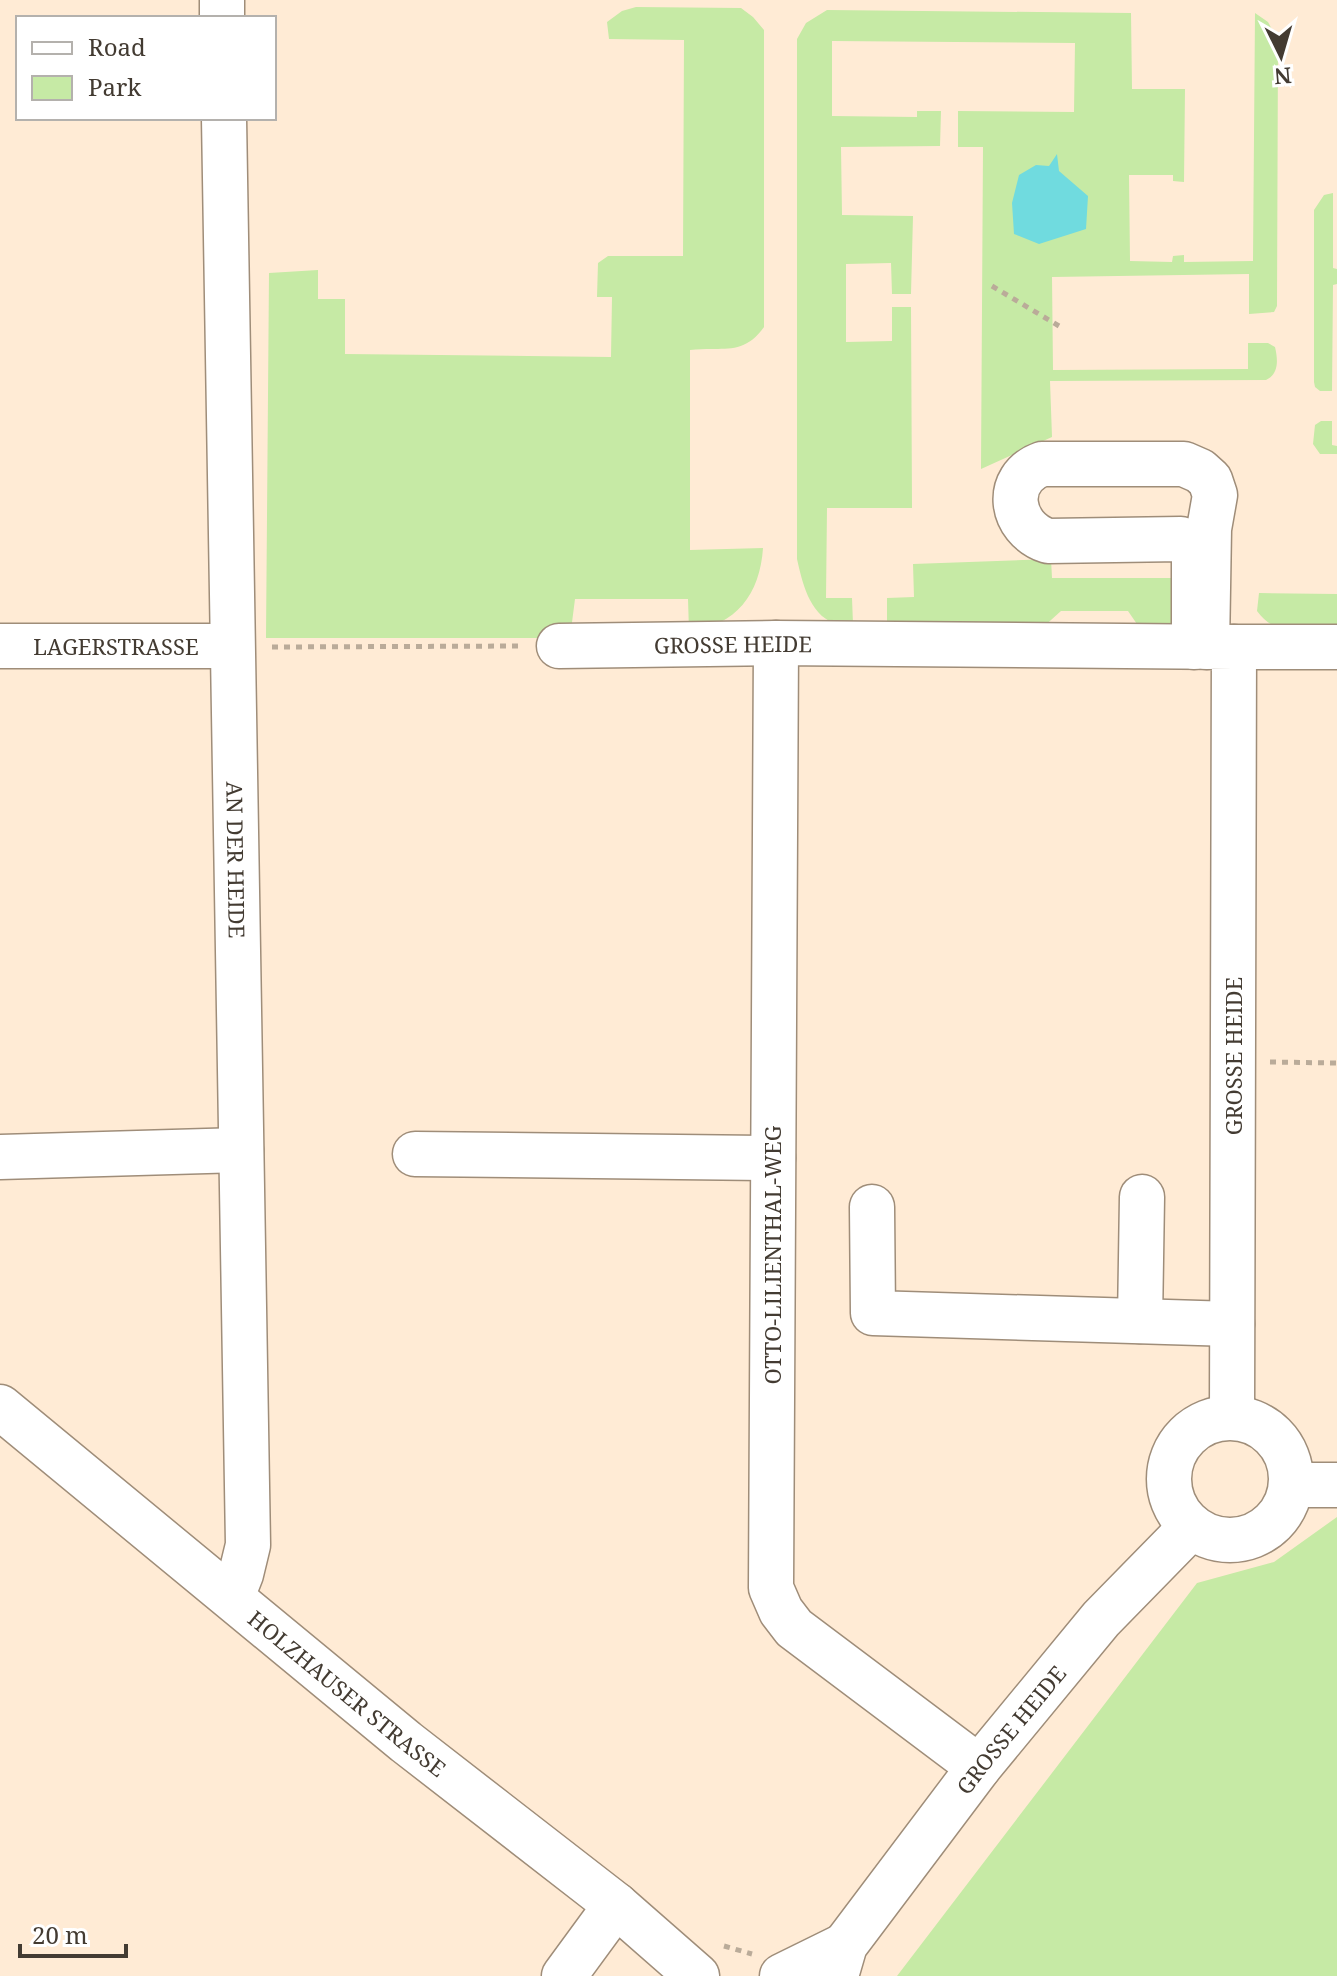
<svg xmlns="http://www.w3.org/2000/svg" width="1337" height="1976" viewBox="0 0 1337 1976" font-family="'Noto Serif',serif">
<rect width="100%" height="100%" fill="#ffebd5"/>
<path fill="#c6eaa5" d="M636,7L741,8L753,17L764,30V327C743,357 721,346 690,350V550L763,548C760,594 736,626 689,631L688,599H575L570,638H266L269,273L318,270V299H345V354L611,357L612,297H597L598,263L608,256H683L684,40L609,39L607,22L622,11Z
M827,10L1131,13L1132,89H1185L1184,182L1173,181V175H1129L1130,261L1172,262L1173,256L1184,255V262L1253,261L1255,13L1268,22L1278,41L1277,306L1274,312L1249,314V274L1052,277L1053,370L1248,369V343H1268L1275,347C1278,360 1279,374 1266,380L1050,381L1052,437L981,469L983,147H958V111L1074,112L1075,43L832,41V116L917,117V111H941L940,146L841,147L842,215L913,216L911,294H892L891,263L846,264V342L892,341V307H911L912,508H827L826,598H852L853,624C848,623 839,625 834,623C809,614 802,581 797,559V39L806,23Z
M1333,193V268L1337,269V284L1333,285L1332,391H1320L1315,387L1314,382V210L1324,195Z
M1321,421H1332V445L1337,446V454H1320L1313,444L1315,425Z
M1051,559L1052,578H1178V615L1170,625L1139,627L1128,611H1061L1041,629L887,627V598L914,597L913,564Z
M1259,593L1337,594V631C1307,630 1276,638 1257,611Z
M1337,1517V1976H897L1197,1583L1274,1562Z"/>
<path fill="#70dbdf" d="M1057,154L1059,171L1088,196L1086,229L1039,244L1014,234L1012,203L1019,175L1036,165L1049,166Z"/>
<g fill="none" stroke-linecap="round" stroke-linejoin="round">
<defs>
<g id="minor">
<path d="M222,0V18"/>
<path id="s1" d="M224,118L248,1545L241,1574L232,1597"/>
<path d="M776,643L771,1588L781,1611L794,1628L979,1767"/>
<path id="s2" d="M0,646H231"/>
<path id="s3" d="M559,646L776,643L1234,647L1232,1417"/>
<path d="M1194,647V550L1188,542L1181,539L1048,541C1009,528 1003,478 1042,464H1184L1200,471L1210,480L1215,495L1209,529L1207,647"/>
<path d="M1234,647H1337"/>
<path d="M415,1154L773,1158"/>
<path d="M0,1157L241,1150"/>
<path d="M872,1207L873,1313L1232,1324"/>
<path d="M1140,1321L1142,1197"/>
<path id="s4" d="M0,1407L406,1742L616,1905L697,1976"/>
<circle cx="1230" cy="1479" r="61"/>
<path d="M1292,1485H1337"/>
<path d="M564,1976L616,1905"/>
<path d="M782,1976L845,1945"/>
<path id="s5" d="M836,1976L845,1945L979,1767L1101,1619L1191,1527"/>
</g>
</defs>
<use href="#minor" stroke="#9f8d79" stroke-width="47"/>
<path stroke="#baab99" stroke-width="5" stroke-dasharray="6 6" stroke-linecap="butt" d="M992,286L1064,329
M272,647L522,646
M1270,1062L1337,1063
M724,1946L752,1954"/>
<use href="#minor" stroke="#fff" stroke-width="44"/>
</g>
<g text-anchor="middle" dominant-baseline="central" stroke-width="6" stroke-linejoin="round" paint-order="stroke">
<g font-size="22" fill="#433b32" stroke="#fff">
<text stroke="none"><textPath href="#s3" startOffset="174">GROSSE HEIDE</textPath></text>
<text stroke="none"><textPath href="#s2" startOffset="116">LAGERSTRASSE</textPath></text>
<text stroke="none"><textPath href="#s1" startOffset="742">AN DER HEIDE</textPath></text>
<text transform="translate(1233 1056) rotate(-90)">GROSSE HEIDE</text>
<text transform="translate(772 1255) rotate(-90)">OTTO-LILIENTHAL-WEG</text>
<text stroke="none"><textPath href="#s4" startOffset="450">HOLZHAUSER STRASSE</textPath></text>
<text stroke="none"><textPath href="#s5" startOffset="304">GROSSE HEIDE</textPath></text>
</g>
</g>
<rect x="16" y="16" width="260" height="104" fill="#ffffff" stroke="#b4b1ad" stroke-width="2"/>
<rect x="32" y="42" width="40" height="12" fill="#ffffff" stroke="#b4b1ad" stroke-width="2"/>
<text x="88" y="56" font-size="24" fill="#433b32">Road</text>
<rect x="32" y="76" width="40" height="24" fill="#c6eaa5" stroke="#b4b1ad" stroke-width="2"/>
<text x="88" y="96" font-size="24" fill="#433b32">Park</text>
<g transform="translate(1281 56) rotate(175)" stroke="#ffffff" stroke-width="6" paint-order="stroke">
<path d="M0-6L14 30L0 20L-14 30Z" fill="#433b32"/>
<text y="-12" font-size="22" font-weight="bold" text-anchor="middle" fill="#433b32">N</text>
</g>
<path d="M20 1944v12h106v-12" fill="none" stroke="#433b32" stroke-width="4"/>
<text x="32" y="1944" font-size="24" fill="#433b32" stroke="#ffffff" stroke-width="6" paint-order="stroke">20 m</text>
</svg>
